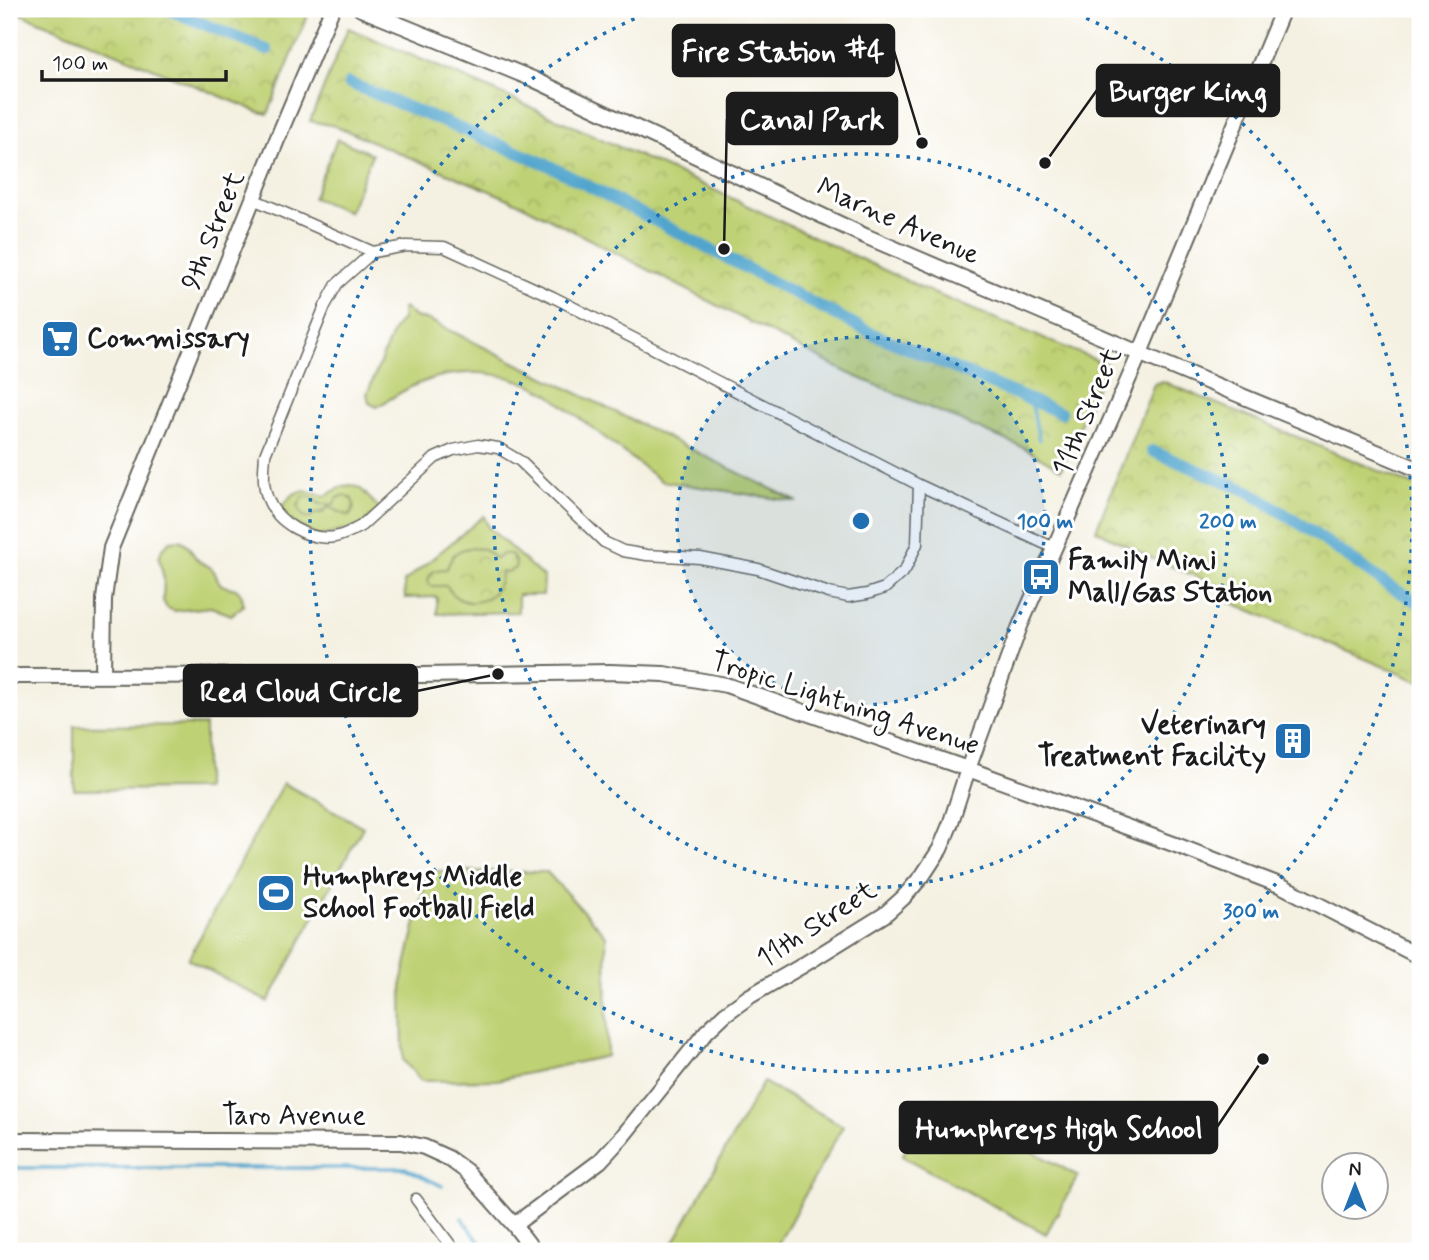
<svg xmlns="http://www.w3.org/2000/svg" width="1429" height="1260" viewBox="0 0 1429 1260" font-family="Mynerve,sans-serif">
<defs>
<pattern id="park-crowns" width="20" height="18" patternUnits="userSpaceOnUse" patternTransform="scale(1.75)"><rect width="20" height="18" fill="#bfd174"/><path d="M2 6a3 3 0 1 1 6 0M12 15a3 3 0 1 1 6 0" fill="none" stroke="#a4b364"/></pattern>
</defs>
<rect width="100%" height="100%" fill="#fff"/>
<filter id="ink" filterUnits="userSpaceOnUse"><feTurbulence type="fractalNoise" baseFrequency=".0143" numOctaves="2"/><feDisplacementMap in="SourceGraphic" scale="14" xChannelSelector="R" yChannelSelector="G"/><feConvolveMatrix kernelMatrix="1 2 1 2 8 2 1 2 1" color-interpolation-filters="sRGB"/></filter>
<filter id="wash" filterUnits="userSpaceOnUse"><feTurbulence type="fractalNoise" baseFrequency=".00686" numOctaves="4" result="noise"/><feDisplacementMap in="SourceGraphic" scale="28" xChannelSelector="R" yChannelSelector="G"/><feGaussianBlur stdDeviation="1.57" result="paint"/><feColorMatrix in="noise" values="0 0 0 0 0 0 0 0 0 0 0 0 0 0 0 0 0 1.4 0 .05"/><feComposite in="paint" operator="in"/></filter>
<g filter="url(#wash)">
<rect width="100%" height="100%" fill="#f4f1e2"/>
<path fill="#bfd174" stroke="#6e7648" stroke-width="2" d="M337,139L372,154L349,212L313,198Z
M403,307L415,317L429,320L798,502L661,481L547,393C508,371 462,366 420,383C404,389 391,399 377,407L369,403L367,394L394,329L402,319Z
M352,485L360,488L380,509L361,526L318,537L276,514C295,491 295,486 325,496L343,486Z
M484,516L488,527L544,578L543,595H518V612L437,614V597L405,598L404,582Z
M180,540C193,546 190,554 199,561C203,564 210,566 213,570C217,575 216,581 222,585C227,588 233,587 238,590C243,595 243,600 243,606L231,615L211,607L175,611L167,608L163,601L164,579L159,558L162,549L170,541Z
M205,725V789L74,790V726Z
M283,783L363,827L268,1002L188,959Z
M428,871L547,872L606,936L607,1056L497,1080L421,1081L403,1060L402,982Z
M763,1082L843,1126L774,1251H669Z
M935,1098L1078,1176L1046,1234L902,1156Z"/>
<path fill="url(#park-crowns)" stroke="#6e7648" stroke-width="2" d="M9,9H302L309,12L268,114L259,112Z
M348,28L497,92L697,182L933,293L1106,364L1061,469L1022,447L848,373L523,205L335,126L310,121Z
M1162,381L1420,488V682L1223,599L1227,589L1149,557L1096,530L1154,384Z
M344,495C356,498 356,508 349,516L331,508H327L322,513H316L309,518C301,516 300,513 298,506L303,497C311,496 315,498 319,504C324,502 329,506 334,504L336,499Z
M468,548L484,549L496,559L502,554H511L516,563L515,568C510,571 507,573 501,572C501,603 461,614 447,586H430L428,581C431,569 436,570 447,569C451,556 455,551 468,548Z"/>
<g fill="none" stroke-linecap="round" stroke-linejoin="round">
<path stroke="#51a5cd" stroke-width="3.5" d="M1031,400L1039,440
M9,1168H405L442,1186
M462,1218L486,1251"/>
<path stroke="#51a5cd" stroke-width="12" d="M167,9L267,50
M349,83L546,164L871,333L1061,413
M1152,451L1250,492L1305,527L1392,588L1420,603"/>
</g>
</g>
<g filter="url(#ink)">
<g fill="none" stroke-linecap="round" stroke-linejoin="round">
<defs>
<path id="street" d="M253,199L373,252
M919,485L917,544L905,570L885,588L867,594L848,597L829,593L758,569L700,558L647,555L623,551L604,542L520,461L498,448L478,445L453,450L435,458L361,526C352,531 345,535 335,537C309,541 277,523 268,499C262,485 264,470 265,455L325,306L337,284L373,252L406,246L444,247L553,297L919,485L1054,548
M416,1199L455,1251"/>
<path id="secondary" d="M361,9L533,79L865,236L1160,362L1420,470
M103,675L104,599L111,548L281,130L332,9
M9,676L422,675L610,672L664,674L726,685L968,769L1176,845L1282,886L1420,957
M9,1140L401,1142L424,1147L448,1158L466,1171L514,1225L534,1251
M514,1225L600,1161L622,1137L706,1032L725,1014L750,996L800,967L884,915L903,898L923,875L940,849L950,825L968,769L1020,626L1140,353L1283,9"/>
</defs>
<use href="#street" stroke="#686761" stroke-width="13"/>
<use href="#secondary" stroke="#686761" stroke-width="18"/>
<use href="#street" stroke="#fff" stroke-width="10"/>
<use href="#secondary" stroke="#fff" stroke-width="14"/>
</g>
</g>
<circle cx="861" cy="521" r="184" fill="#1f6fb2" fill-opacity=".12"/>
<g fill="none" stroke="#1f6fb2" stroke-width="3.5" stroke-dasharray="3.5 7">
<circle cx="861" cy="521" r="184"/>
<circle cx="861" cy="521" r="367"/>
<path d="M1067 10A551 551 0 1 1 655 10"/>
</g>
<defs>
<symbol id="supermarket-square" viewBox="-11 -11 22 22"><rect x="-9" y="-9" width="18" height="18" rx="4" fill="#1f6fb2" stroke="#fff"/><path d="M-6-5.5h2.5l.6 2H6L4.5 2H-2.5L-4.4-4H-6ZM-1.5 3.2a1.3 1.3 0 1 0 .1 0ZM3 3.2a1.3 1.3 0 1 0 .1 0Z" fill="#fff"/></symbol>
<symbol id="bus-square" viewBox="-11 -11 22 22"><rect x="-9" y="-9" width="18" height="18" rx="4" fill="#1f6fb2" stroke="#fff"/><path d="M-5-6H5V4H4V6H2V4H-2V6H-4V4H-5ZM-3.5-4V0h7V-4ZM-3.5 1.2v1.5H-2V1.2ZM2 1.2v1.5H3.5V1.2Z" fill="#fff"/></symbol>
<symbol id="building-square" viewBox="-11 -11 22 22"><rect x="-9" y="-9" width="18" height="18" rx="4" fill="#1f6fb2" stroke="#fff"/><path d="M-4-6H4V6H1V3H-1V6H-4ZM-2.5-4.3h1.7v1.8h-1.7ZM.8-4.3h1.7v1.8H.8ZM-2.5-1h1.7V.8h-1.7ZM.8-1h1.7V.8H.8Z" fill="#fff"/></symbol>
<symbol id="stadium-square" viewBox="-11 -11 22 22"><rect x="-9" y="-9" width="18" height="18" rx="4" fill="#1f6fb2" stroke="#fff"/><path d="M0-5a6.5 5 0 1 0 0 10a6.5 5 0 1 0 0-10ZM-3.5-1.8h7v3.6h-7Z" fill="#fff"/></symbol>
</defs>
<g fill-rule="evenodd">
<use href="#supermarket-square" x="38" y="317" width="44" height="44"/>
<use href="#bus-square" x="1019" y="555" width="44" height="44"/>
<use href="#building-square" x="1271" y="719" width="44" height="44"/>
<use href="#stadium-square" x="254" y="871" width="44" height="44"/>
</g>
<g text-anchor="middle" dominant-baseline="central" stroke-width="6" stroke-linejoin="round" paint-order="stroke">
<g font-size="28" fill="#1c1c1c" stroke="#fff">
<text transform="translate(898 222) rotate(24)">Marne Avenue</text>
<text transform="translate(214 231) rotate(-68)">9th Street</text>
<text transform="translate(1088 412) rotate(-67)">11th Street</text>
<text transform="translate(845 704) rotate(18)">Tropic Lightning Avenue</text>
<text transform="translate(817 925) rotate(-33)">11th Street</text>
<text x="294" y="1116">Taro Avenue</text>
</g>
<g font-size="28" font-weight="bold" fill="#1c1c1c" stroke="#fff" text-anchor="start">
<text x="87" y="339">Commissary</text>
<text x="1068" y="561">Family Mini<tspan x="1068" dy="32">Mall/Gas Station</tspan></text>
<text x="1266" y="725" text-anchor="end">Veterinary<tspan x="1266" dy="32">Treatment Facility</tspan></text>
<text x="303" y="877">Humphreys Middle<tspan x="303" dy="32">School Football Field</tspan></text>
</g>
</g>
<circle cx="861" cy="521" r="10" fill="#1f6fb2" stroke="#fff" stroke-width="3.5"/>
<g font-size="21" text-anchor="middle" font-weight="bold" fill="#1f6fb2" stroke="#fff" stroke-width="6" stroke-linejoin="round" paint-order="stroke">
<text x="1045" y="528">100 m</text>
<text x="1228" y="528">200 m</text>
<text x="1251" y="918">300 m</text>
</g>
<path fill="none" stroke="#1c1c1c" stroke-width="2.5" d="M922 143L894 51M1045 163L1097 90M724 249L727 119M498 674L417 691M1263 1059L1217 1127"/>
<g fill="#1c1c1c" stroke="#fff" stroke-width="2.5">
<circle cx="922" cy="143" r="7"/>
<circle cx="1045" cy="163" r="7"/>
<circle cx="724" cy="249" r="7"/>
<circle cx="498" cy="674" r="7"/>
<circle cx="1263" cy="1059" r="7"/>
</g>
<g fill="#1c1c1c" stroke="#1c1c1c" stroke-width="2.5">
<rect x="673" y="25" width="221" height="51" rx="7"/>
<rect x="1097" y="65" width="182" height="51" rx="7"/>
<rect x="727" y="93" width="170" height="51" rx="7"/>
<rect x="184" y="665" width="233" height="51" rx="7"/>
<rect x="900" y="1102" width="317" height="51" rx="7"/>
</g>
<g font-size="30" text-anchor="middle" font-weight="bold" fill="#fff">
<text x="783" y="61">Fire Station #4</text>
<text x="1188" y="101">Burger King</text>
<text x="812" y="129">Canal Park</text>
<text x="301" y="701">Red Cloud Circle</text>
<text x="1059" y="1138">Humphreys High School</text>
</g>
<rect width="1429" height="1260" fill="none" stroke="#fff" stroke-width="35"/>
<g transform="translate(1355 1186)"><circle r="33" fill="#ffffff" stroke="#a4a4a4" stroke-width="2"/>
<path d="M0-5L12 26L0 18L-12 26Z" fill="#1f6fb2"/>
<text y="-10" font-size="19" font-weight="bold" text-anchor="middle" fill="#1c1c1c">N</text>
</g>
<path d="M42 70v10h184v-10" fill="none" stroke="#1c1c1c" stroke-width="3.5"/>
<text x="52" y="70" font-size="21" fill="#1c1c1c" stroke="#ffffff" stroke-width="5" paint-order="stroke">100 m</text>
</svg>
